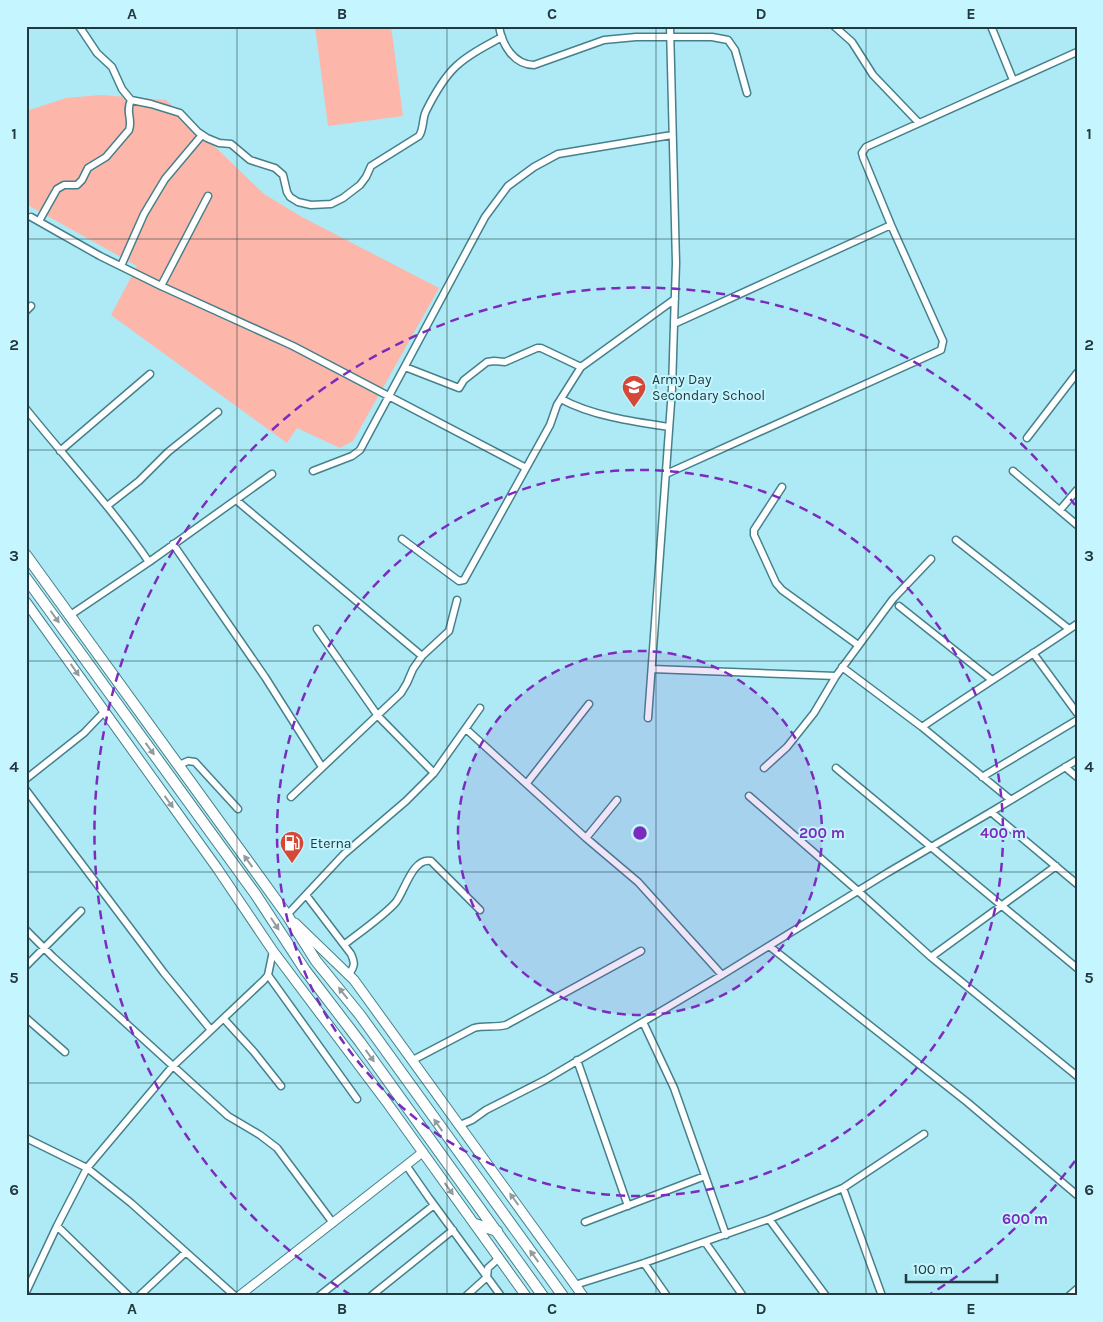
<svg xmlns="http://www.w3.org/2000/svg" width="1103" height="1322" viewBox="0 0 1103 1322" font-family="Karla,sans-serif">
<rect width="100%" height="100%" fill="#adeaf5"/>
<path fill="#fdb6aa" d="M315,26H391L403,116L328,126Z
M101,95L166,100L264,194L302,217L439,288L353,441L340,448L297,428L287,443L111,315L137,266L26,204V111L66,98Z"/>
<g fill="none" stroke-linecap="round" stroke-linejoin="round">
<defs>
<path id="minor" d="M79,26L97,53L112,67L122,89L131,100L151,104L180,113L198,132L207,138L219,143L231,144L250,160L275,168L283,175L287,192L290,197L298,202L311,205L331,204L343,198L360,185L366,177L371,166L419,136C424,129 422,119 426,111C448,67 459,60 502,37
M499,26C502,45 514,65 534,65L604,40L636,37H712L728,40L735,50L747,93
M834,26L852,42L873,75L919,123
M991,26L1013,80
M31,217L100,256L161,286L293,346L526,468
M39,221L57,189L64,185H77L82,180L88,168L106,157L129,130C133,119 125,112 131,100
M121,266L144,214L165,179L202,135
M161,286L208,196
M26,311L31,306
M674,324L891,225
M405,367L459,388L464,380L487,362L494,361L505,362L537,348H541L581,367
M561,399C592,416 635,422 669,427
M26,409C67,460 112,508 149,562
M1027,438L1077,373
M60,451L150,374
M313,471L352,456L360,450L485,217L508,186L534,167L558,154L672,135
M1013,471L1077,525
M666,474L941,350L943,341L891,225L863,157L862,153L866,147L1077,52
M782,487L754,530V535L776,583L782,590L858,645
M236,500L422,656
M107,506L139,481L168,452L218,412
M1060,510L1077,490
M402,539L459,581L464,580L550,425L557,405L581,367L675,299
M956,540L1069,629
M173,544L265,677L322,767
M899,606L992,680
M69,616L149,562L272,474
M317,629L378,716L434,773
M1033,653L1077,713
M842,667L922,727
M652,669L836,676
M648,718L672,389L674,324L676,263L670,26
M466,729L586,838L638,882L722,975
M179,765L188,761L195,762L238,809
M1065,767L1077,777
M764,768L787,747L814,713L836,676L893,599L931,559
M836,768L1077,968
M982,777L1077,720
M26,779L84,733L105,711
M527,783L589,704
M26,790L164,973L211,1030
M749,796L858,891L931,957L1077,1076
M291,797L401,693L407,683L413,669L422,656L449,631L457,600
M1011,800L922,727C973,692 1026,659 1077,624
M991,812L1077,884
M586,838L617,800
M306,895L351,954C355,963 355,966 349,974
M287,915L344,854L406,801L434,773L480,708
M26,930L53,957L228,1116L260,1135L277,1148L333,1223
M345,944C359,933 385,915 396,902C405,890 413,857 431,861L480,910
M769,946L967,1102L1077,1195
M931,957L1056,866
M26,966L81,911
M268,975L357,1099
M26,1018L65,1052
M224,1019L254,1052L281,1086
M643,1022L674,1088L726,1235
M413,1060L474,1028C484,1025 495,1028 506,1025L641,951
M577,1060L628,1206
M460,1125L472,1120L486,1110L545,1080L722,975L887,873L991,812L1077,760
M26,1138L87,1168L131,1203L235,1296
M406,1165L429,1198L501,1296
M843,1188L882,1296
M769,1219L826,1296
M585,1222L705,1176
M57,1226L129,1296
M705,1242L743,1296
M644,1263L667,1296
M575,1285L644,1263L769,1219L843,1188L924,1134
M26,1292L57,1226L87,1168L172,1067L264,980L268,975L273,951
M139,1296L186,1252
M319,1296L434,1205
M371,1296L453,1230
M466,1296L487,1277L488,1268L499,1258
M1069,1296L1077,1289"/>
<path id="tertiary" d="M239,1296L423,1152"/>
<path id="secondary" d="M26,602L217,868L273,951L388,1104L526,1296
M295,923L354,980L583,1296"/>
<path id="trunk" d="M26,555L287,915L316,961L360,1015L563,1296
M26,578L256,895L305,970L360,1042L543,1296
M475,1224L497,1231"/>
</defs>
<use href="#minor" stroke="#46818b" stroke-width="9"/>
<use href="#tertiary" stroke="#46818b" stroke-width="10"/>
<use href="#secondary" stroke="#46818b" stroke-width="11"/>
<use href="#trunk" stroke="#46818b" stroke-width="12"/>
<use href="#minor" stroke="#fff" stroke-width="6"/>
<use href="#tertiary" stroke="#fff" stroke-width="8"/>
<use href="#secondary" stroke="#fff" stroke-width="9"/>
<use href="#trunk" stroke="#fff" stroke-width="10"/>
</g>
<defs><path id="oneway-solid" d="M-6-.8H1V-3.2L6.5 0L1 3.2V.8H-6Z" transform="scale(1.25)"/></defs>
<g fill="#909c9f">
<use href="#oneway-solid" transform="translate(55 617) rotate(54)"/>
<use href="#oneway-solid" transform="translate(75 670) rotate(55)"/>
<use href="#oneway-solid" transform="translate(150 749) rotate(54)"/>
<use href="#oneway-solid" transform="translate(169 802) rotate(54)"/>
<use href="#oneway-solid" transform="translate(248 861) rotate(-126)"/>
<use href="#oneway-solid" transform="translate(275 924) rotate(57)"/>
<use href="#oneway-solid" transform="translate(343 993) rotate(-128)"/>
<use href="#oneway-solid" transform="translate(370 1056) rotate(54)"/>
<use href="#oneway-solid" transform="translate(438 1125) rotate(-125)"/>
<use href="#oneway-solid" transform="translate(449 1189) rotate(54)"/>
<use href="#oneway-solid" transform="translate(514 1199) rotate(-126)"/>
<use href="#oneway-solid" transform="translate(534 1256) rotate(-126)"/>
</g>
<path fill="none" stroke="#223a3f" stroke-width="1" stroke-opacity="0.55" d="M237,26V1296M447,26V1296M656,26V1296M866,26V1296M26,239H1077M26,450H1077M26,661H1077M26,872H1077M26,1083H1077"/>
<circle cx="640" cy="833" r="182" fill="#7b2cbf" fill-opacity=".12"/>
<g fill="none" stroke="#7b2cbf" stroke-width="2.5" stroke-dasharray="9 6">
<circle cx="640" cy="833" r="182"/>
<circle cx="640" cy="833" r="363"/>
<path d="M1075 1161A545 545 0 0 1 929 1295M351 1295A545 545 0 1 1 1075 505"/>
</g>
<defs>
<symbol id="university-pin" viewBox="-11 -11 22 30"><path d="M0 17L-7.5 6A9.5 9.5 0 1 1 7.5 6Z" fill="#d54838" stroke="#c5f5fe"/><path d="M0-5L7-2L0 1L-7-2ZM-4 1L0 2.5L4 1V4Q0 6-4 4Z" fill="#fff"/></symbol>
<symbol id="fuel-pin" viewBox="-11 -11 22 30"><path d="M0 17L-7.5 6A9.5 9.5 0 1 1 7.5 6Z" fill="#d54838" stroke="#c5f5fe"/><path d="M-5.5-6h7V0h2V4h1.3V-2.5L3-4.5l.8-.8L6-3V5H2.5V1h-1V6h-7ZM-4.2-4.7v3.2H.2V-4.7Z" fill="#fff"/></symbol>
</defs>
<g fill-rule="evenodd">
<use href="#university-pin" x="620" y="373" width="28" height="38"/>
<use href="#fuel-pin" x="278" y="829" width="28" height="38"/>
</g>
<g text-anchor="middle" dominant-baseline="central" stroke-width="4" stroke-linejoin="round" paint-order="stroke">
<g font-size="14" fill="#223a3f" stroke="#c5f5fe" text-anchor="start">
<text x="652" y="379">Army Day<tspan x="652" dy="16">Secondary School</tspan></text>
<text x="310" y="843">Eterna</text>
</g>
</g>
<circle cx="640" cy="833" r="8" fill="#7b2cbf" stroke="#c5f5fe" stroke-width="2.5"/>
<g font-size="15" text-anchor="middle" font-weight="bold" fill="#7b2cbf" stroke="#c5f5fe" stroke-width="4" stroke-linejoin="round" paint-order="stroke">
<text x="822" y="838">200 m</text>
<text x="1003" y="838">400 m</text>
<text x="1025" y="1224">600 m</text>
</g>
<rect width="1103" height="1322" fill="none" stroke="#c5f5fe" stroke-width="55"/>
<path d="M906 1274v8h91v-8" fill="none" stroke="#223a3f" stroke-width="2.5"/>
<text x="913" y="1274" font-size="15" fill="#223a3f" stroke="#c5f5fe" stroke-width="4" paint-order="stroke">100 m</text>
<rect x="28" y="28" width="1048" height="1266" fill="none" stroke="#223a3f" stroke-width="2"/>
<g font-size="16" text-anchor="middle" font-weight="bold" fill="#223a3f">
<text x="132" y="19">A</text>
<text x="342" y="19">B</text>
<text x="552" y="19">C</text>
<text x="761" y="19">D</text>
<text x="971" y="19">E</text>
<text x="14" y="139">1</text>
<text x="1089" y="139">1</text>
<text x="14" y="350">2</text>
<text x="1089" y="350">2</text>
<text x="14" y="561">3</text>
<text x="1089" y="561">3</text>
<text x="14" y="772">4</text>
<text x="1089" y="772">4</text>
<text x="14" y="983">5</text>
<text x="1089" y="983">5</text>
<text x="14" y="1195">6</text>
<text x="1089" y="1195">6</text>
<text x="132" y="1314">A</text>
<text x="342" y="1314">B</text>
<text x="552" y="1314">C</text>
<text x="761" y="1314">D</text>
<text x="971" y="1314">E</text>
</g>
</svg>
